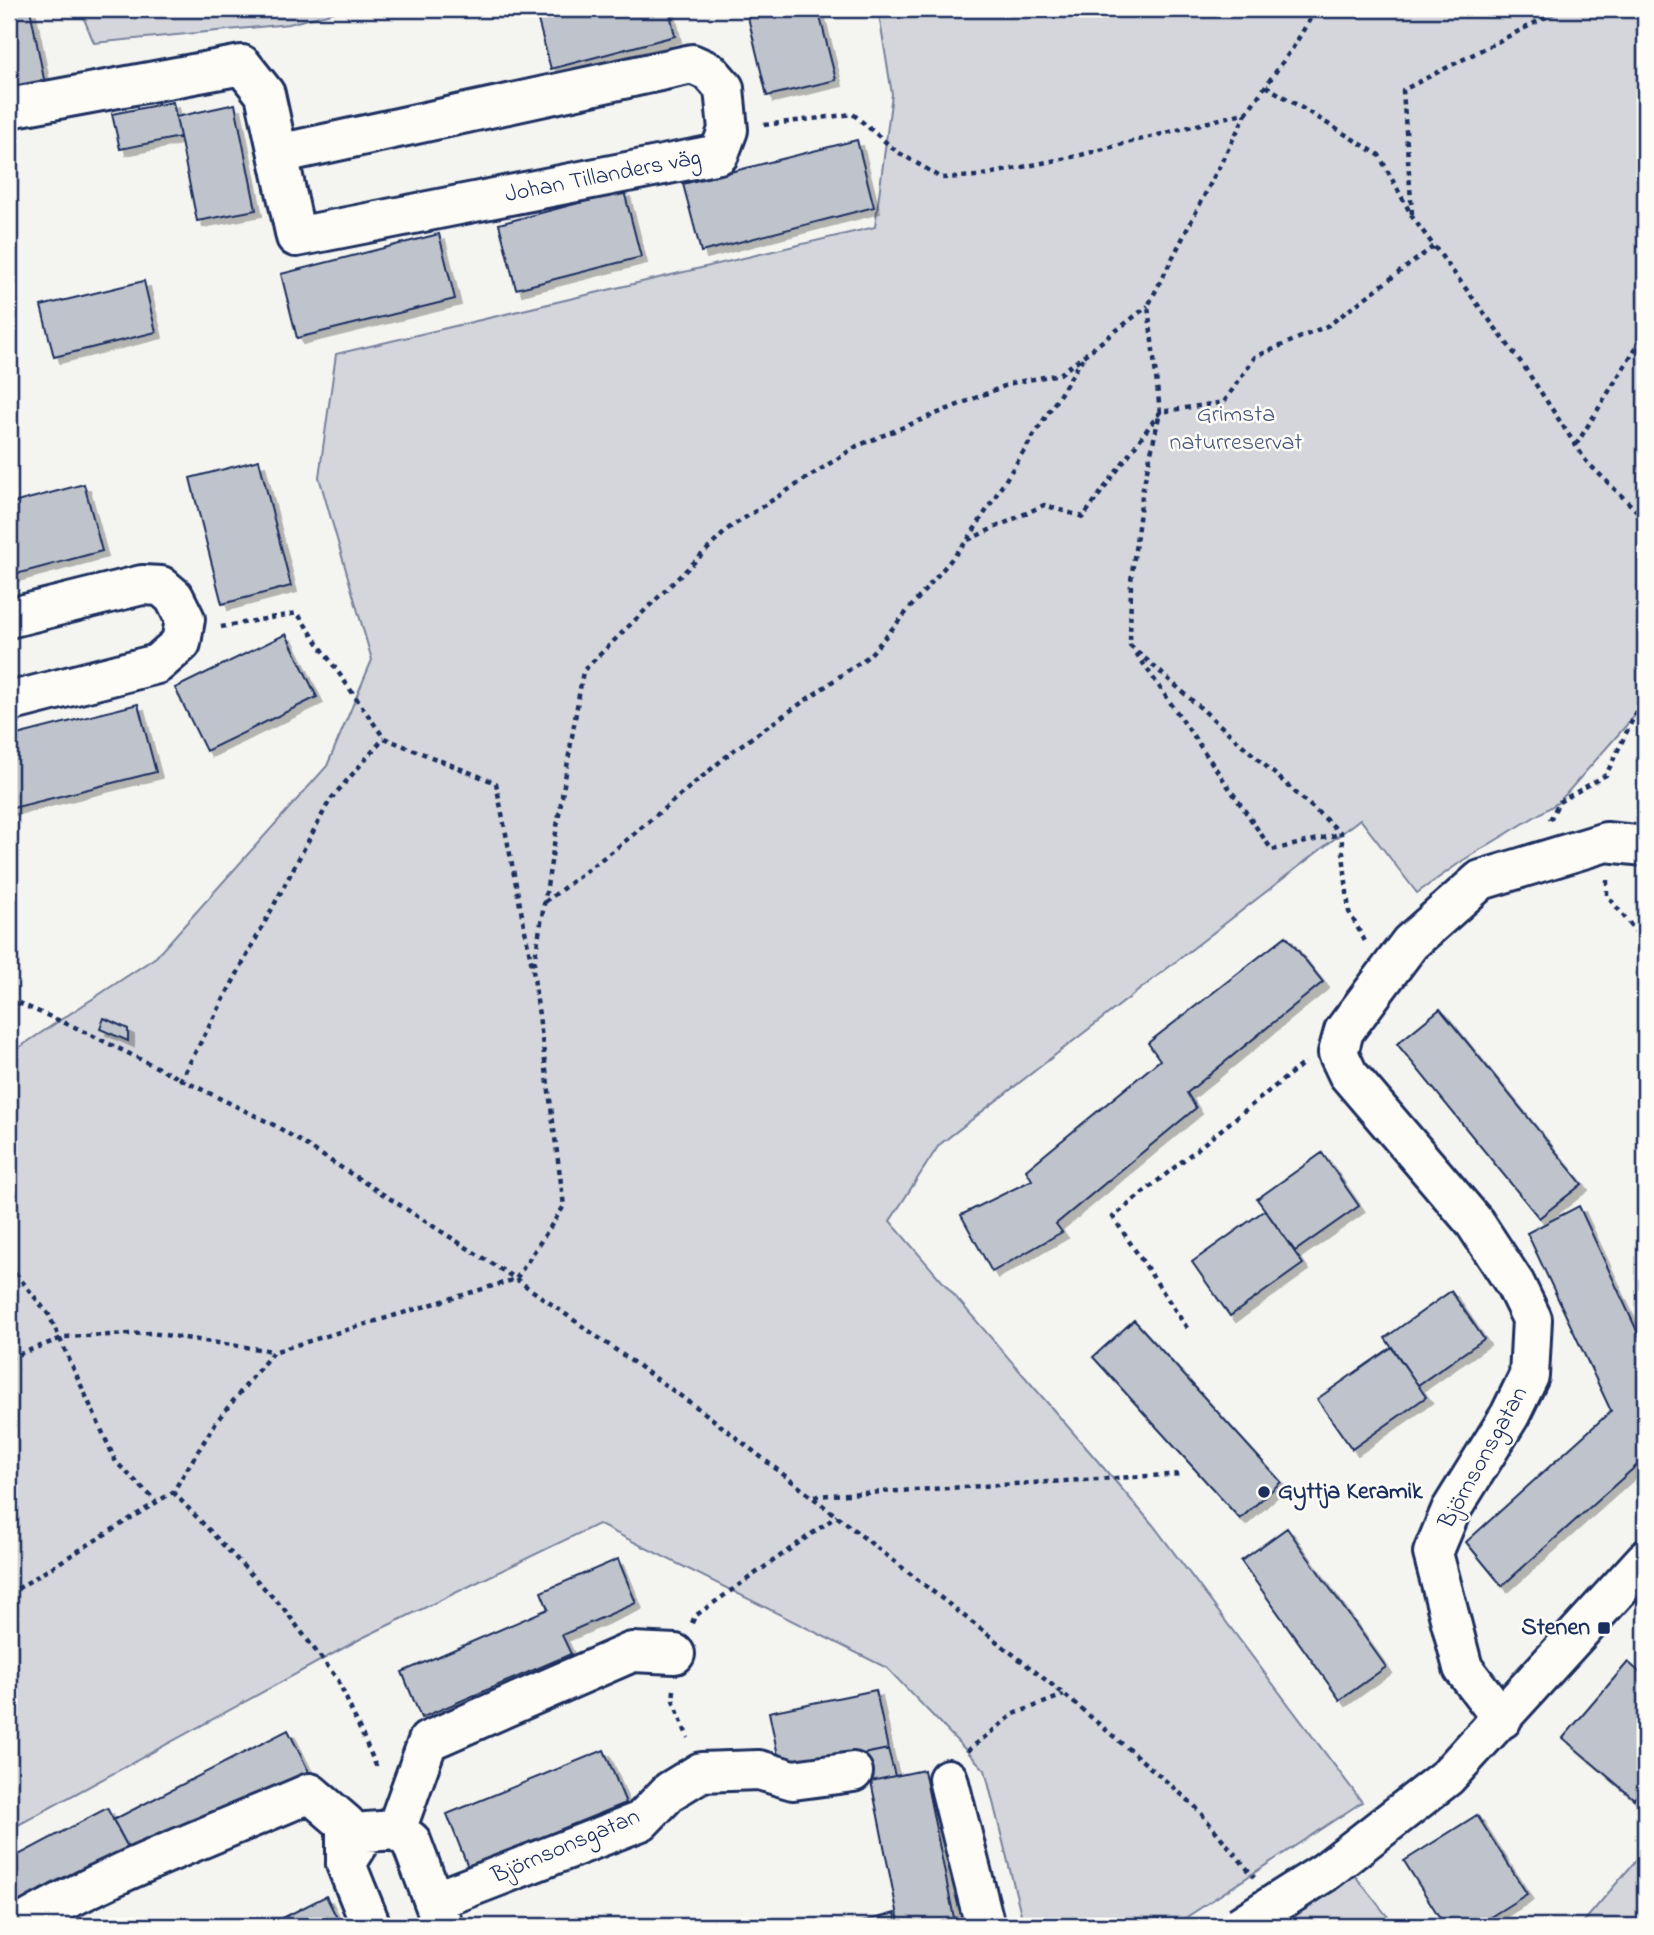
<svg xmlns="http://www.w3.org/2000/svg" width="1654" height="1935" viewBox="0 0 1654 1935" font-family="'Indie Flower',sans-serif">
<defs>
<filter id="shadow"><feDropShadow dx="6" dy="6" stdDeviation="0" flood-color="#0004"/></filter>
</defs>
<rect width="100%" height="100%" fill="#f4f4f1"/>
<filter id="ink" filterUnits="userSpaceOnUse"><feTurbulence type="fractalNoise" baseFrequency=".0143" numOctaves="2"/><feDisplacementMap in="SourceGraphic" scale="14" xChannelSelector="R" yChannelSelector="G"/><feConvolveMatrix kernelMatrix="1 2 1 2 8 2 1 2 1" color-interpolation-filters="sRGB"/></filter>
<g filter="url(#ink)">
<path fill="#d4d6db" stroke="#78829c" stroke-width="2" d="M80,9H346L289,24L94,43Z
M878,9H1645V704L1559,802L1465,859L1417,893L1360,819L939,1145L890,1221L1153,1525L1362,1802L1173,1926H1024L985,1770L887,1668L598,1524L362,1638L9,1830V1054L156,957L327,766L372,660L319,477L336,354L875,227L892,94Z
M1645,1850V1926H1580Z
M1352,1872L1395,1926H1280Z"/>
<path fill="#bfc3cc" stroke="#1b2f5e" stroke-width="2" filter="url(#shadow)" d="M9,9H30L45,84L9,91Z
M535,9H669L675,36L551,69Z
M746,9H818L836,80L767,96Z
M173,102L180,137L120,149L112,114Z
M235,104L256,210L197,221L176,117Z
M857,140L874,207L701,252L683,184Z
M624,191L641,257L516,289L499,224Z
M439,234L455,299L297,338L281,274Z
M144,281L156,332L54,357L41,306Z
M259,460L291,586L222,604L190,478Z
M84,484L102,551L9,576V504Z
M286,634L317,697L206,751L175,688Z
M138,704L156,772L9,809V737Z
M1286,936L1323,982L1187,1093L1196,1108L1056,1224L1062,1232L992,1272L961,1215L1032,1180L1026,1170L1160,1060L1148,1043Z
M1440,1009L1582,1184L1539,1218L1397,1044Z
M104,1018L128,1029V1041L100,1029Z
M1322,1153L1359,1206L1295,1251L1257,1199Z
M1579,1206L1645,1348V1458L1502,1586L1466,1542L1611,1411L1527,1233Z
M1265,1210L1303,1264L1230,1316L1192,1262Z
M1451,1291L1484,1339L1418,1385L1385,1338Z
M1134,1320L1281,1482L1240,1519L1093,1357Z
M1392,1347L1426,1397L1352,1449L1317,1399Z
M1287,1528L1386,1667L1340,1700L1241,1561Z
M618,1559L636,1603L562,1635L571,1654L421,1718L402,1672L548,1609L541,1592Z
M1628,1662L1645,1677V1786L1634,1799L1563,1738Z
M876,1690L888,1749L781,1770L769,1712Z
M288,1730L311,1776L138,1866L113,1820Z
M888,1749L895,1776L871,1781L864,1754Z
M604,1750L626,1803L468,1867L447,1814Z
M924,1770L955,1923L941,1926H900L871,1781Z
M107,1808L129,1849L9,1914V1860Z
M1477,1815L1527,1894L1476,1926H1445L1404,1861Z
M326,1896L341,1926H267Z
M895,1913L898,1926H848Z"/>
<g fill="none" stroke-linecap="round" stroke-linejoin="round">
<defs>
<path id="minor" d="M9,108L242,65L265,94L296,237L719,154L728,130L724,88L710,72L692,64L278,154
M9,618L142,585L161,586L174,597L185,619L181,643L157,664L9,702
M1502,1719L1463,1668L1433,1553L1451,1510L1510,1415L1529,1376L1532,1319L1515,1284L1475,1223L1348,1074L1338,1053L1344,1031L1410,943L1481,880L1606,842L1645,846
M948,1779L985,1926
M396,1830L428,1741L632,1652L675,1654
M1325,1872L1447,1777L1645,1560
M434,1901L641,1821L670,1791L701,1772L759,1770L793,1780L853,1772
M18,1926C110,1872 213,1835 310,1793L346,1824V1864
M371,1926L346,1864L366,1832L396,1830L411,1841L443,1926"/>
</defs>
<use href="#minor" stroke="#1b2f5e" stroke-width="44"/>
<path stroke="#1b2f5e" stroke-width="4.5" stroke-dasharray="5 5" stroke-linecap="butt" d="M1266,86L1379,155L1413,218L1523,365L1586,461L1645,519
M1247,112L1148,306L1160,412L1143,488L1131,581L1130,645L1341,833L1349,912L1366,943
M764,125L853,114L896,151L942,178L978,176L1077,156L1247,112L1292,49L1316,9
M1412,214L1403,90L1562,9
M1576,445L1645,333
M968,540L1044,505L1083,517L1160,412L1224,402L1255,357L1329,325L1434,246
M221,627L297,613L384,738L496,783L532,966
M1136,653L1272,850L1340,834
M1550,820L1559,802L1606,775L1645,694
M1607,880V895L1645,943
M545,902L623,843L734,750L869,656L967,541L1083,358
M9,999L79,1029L276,1126L516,1279L706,1414L1065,1695L1194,1805L1254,1877
M180,1081L330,800L384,738
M9,1265L49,1315L116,1462L156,1501
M1187,1328L1113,1217L1305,1062
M9,1358L65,1337L151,1333L272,1351
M173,1492L284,1609L338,1680L378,1770
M814,1496L1183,1474
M9,1594L173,1492L216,1422L273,1352L516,1279L564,1206L533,970L583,671L729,528L857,446L1012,383L1060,374L1148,306
M692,1623L695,1616L837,1516
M674,1690L673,1700L688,1738
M967,1751L1014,1714L1064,1695"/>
<use href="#minor" stroke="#fdfcf7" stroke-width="38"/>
<defs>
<path id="minor-bridge" d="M1240,1926L1325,1872"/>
</defs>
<use href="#minor-bridge" stroke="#1b2f5e" stroke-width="44" stroke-linecap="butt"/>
<use href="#minor-bridge" stroke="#fdfcf7" stroke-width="38"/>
</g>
</g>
<g fill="#1b2f5e" stroke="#fdfcf7" stroke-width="2.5">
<circle cx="1264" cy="1492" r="7"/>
<rect x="1597" y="1621" width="14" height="14" rx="3.5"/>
</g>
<g text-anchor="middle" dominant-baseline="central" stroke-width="5" stroke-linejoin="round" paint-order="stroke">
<g font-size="24" fill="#1b2f5e" stroke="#fdfcf7">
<text transform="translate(603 177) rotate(-11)">Johan Tillanders väg</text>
<text transform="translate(1484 1458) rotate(-61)">Björnsonsgatan</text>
<text transform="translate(566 1847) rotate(-23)">Björnsonsgatan</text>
</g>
<g font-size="24" fill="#49597d" stroke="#fdfcf7">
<text x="1236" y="415">Grimsta<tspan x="1236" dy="28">naturreservat</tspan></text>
</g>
<g font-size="24" font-weight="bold" fill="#1b2f5e" stroke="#fdfcf7" text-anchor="start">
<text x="1278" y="1492">Gyttja Keramik</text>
<text x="1590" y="1628" text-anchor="end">Stenen</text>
</g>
</g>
<rect width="1654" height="1935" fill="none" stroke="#fdfcf7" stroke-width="35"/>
<rect x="18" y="18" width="1619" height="1900" fill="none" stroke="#1b2f5e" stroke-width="2.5" filter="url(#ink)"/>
</svg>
